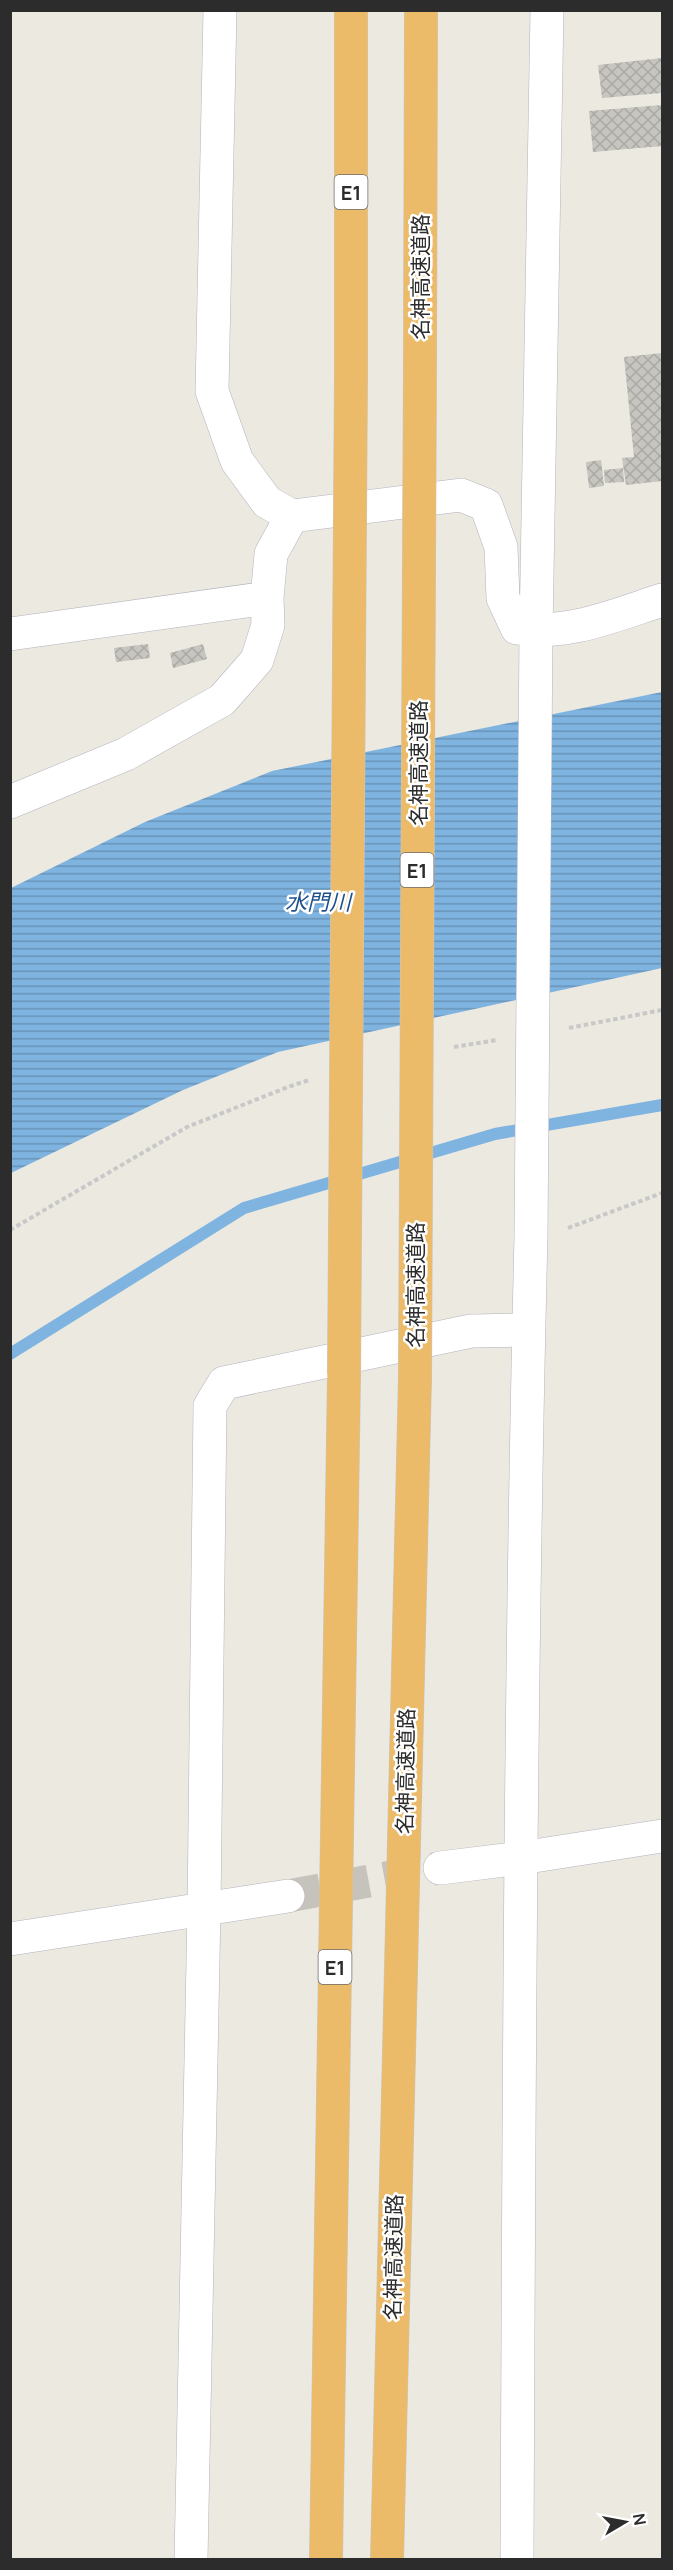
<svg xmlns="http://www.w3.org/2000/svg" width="673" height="2570" viewBox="0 0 673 2570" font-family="Manrope,'Noto Sans JP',sans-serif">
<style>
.water{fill:url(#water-rules)}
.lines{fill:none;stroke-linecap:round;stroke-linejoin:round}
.stream{stroke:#7fb4e1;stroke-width:12}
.building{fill:url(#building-cross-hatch)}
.minor-tunnel{stroke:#c6c3bc;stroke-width:33;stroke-dasharray:33 16;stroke-linecap:butt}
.minor-casing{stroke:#b3b3be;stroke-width:34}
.tertiary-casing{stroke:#b3b3be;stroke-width:34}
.motorway-casing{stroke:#c8c8c8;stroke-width:34}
.path{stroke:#c8c8c8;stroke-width:4;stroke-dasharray:4.5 3;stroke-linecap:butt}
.minor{stroke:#fff;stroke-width:33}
.tertiary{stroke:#fff;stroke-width:33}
.motorway{stroke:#ecbb6a;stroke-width:33}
.motorway-bridge-casing{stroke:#c8c8c8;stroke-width:34;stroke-linecap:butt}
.motorway-bridge{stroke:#ecbb6a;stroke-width:33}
.labels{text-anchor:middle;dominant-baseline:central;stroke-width:5;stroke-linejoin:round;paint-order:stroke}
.shield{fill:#fff;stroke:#6b6b6b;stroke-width:1.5}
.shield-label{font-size:20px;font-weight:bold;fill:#2c2c2c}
.street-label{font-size:21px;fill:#2c2c2c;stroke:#fff}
.water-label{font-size:22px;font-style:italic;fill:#1d518e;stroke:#fff}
</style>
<defs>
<pattern id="water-rules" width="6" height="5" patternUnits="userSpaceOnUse" patternTransform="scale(1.5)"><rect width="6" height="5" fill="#7fb4e1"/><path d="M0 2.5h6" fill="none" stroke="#6893b7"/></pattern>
<pattern id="building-cross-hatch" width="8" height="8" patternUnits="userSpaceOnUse" patternTransform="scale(1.5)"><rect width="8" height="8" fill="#c7c5bf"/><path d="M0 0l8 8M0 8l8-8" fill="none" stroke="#aba9a4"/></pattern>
</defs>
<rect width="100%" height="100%" fill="#ece9e0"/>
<path class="water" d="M662,692V968L278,1052L183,1090L11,1173V888L145,822L272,771Z"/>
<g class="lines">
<path class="stream" d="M10,1354L244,1208L495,1134L662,1105"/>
</g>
<path class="building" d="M662,58V93L602,98L598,65Z
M662,105V146L593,152L589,111Z
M662,353V481L626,485L622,458L634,457L624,357Z
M601,460L604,486L589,488L586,462Z
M623,468L624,482L605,483L604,470Z
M148,644L150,658L116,662L114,648Z
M203,644L207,659L173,668L170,653Z"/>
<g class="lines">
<path class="minor-tunnel" d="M288,1896L440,1868"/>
<g class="minor-casing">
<path id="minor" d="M220,10L212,391L237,461L267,502L292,516L461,495L486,505L501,547L503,598L517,628C568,636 615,615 662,600
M10,634L267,598L271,554L292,516
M10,802L126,754L222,700L257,660L268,625L267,598
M440,1868L521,1858
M10,1939L288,1896
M191,2560L204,1910L210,1406L224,1383L471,1331L528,1330
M517,2560C519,2118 520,1677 531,1236L536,631L547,10"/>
</g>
<g class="tertiary-casing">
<path id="tertiary" d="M521,1858L662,1836"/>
</g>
<g class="motorway-casing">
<path id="motorway" d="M420,362L421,10
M351,373V10
M326,2560L344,1374
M387,2560L415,1377"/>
</g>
<path class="path" d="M569,1028L662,1010
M454,1047L497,1040
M568,1228L662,1193
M10,1230L187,1127L288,1087L309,1080"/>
<use href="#minor" class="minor"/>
<use href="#tertiary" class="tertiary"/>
<use href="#motorway" class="motorway"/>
<g class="motorway-bridge-casing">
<path id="motorway-bridge" d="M344,1374L351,373
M415,1377L420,362"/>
</g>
<use href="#motorway-bridge" class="motorway-bridge"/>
</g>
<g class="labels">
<g class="shield">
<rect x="334.5" y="175" width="33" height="34" rx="4.5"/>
<rect x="400.5" y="853" width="33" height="34" rx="4.5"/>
<rect x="318.5" y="1950" width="33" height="34" rx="4.5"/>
</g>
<g class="shield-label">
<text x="351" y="192">E1</text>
<text x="417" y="870">E1</text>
<text x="335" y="1967">E1</text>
</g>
<g class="street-label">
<text transform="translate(420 277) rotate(-90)">名神高速道路</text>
<text transform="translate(418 763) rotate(-90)">名神高速道路</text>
<text transform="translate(415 1285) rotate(-90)">名神高速道路</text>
<text transform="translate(405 1771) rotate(-89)">名神高速道路</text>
<text transform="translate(393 2257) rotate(-89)">名神高速道路</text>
</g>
<g class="water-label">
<text x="318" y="902">水門川</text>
</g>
</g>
<rect width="673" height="2570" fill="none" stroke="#2c2c2c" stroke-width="24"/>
<g transform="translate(625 2522) rotate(80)" stroke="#ffffff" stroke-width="4.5" paint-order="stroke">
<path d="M0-4.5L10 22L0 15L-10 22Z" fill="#2c2c2c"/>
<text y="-9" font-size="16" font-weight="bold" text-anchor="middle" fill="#2c2c2c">N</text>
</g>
</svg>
